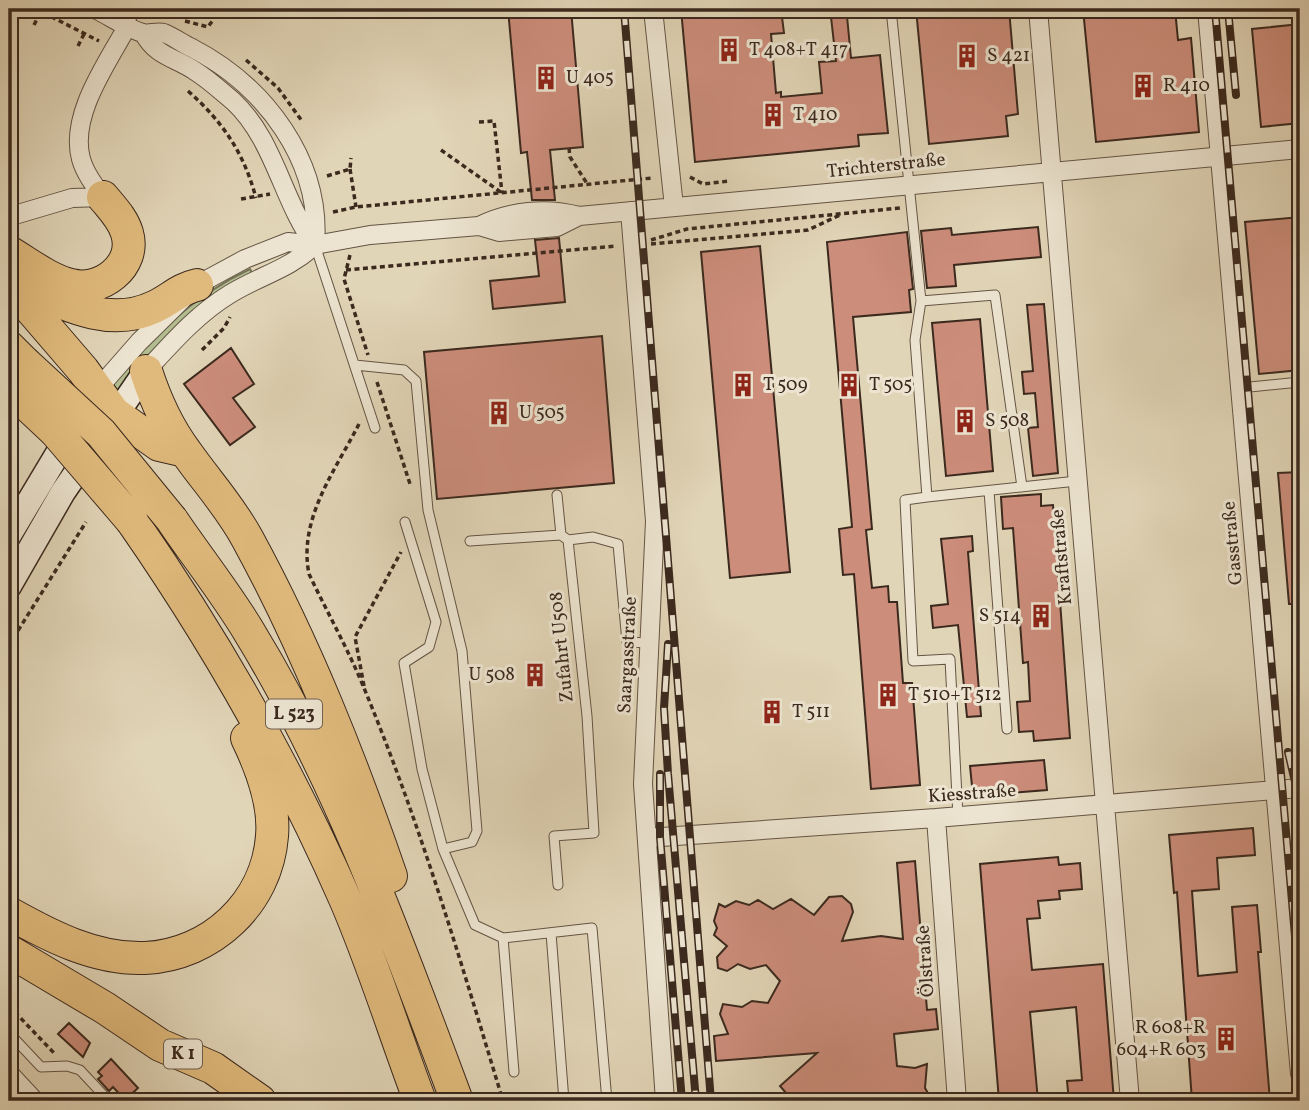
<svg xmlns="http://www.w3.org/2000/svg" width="1309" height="1110" viewBox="0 0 1309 1110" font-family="Vollkorn,serif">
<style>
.green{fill:#b2bd8f;stroke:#767356;stroke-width:2}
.building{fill:#cc8d7b;stroke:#3b291e;stroke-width:2}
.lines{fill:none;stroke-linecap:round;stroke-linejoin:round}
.lane-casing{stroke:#645444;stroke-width:11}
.street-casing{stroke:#645444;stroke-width:20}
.secondary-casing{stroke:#3b291e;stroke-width:27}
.highway-casing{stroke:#3b291e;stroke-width:34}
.path{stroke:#3b291e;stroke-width:3.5;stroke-dasharray:5 3.5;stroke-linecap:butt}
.lane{stroke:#ece4d0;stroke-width:9}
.street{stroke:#ece4d0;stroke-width:18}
.secondary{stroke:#ece4d0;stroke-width:24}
.highway{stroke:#e0ba7c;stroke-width:32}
.rail-casing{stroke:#3b291e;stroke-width:8}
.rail{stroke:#ece4d0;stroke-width:5;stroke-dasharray:16;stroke-linecap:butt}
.highway-bridge-casing{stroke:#3b291e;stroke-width:34;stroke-linecap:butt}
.highway-bridge{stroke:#e0ba7c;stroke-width:32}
.labels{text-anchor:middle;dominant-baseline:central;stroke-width:6;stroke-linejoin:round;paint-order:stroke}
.shield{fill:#ece4d0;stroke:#706153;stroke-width:2}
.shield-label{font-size:18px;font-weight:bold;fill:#3b291e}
.poi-label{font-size:19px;fill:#3b291e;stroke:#ece4d0;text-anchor:start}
.street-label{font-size:19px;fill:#3b291e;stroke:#ece4d0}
</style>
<rect width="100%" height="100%" fill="#e1d5b7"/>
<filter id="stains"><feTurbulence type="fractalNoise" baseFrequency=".00286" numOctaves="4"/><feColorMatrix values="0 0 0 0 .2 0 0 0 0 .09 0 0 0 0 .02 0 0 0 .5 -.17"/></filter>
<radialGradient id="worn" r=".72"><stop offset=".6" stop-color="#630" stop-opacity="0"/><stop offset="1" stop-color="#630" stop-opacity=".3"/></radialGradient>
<path class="green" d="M250,269L253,275L118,397L109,388C149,339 192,296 250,269Z"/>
<path class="building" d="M508,9H571L583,147L550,150L555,200H532L527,152L521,153Z
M681,9H781L784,33L771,34L776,93L781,92V97L822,93L819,62L836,61L831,17L847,16L851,58L880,55L888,133L858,135L859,146L695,162Z
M916,9H1009L1018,114L1006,116L1008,136L929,144Z
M1083,9H1175L1178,40L1191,38L1199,132L1096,142Z
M1300,24V123L1261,127L1252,29Z
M1300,217V370L1259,374L1245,222Z
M1038,227L1041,257L954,265L956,286L927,288L921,231L951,228L952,235Z
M907,232L913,289L909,290L911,312L853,317L872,529L866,530L872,588L888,586L889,602H897L903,683H912L920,785L871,789L854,574L843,575L839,529L852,527L827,242Z
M559,238L565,302L493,309L490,281L539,276L535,240Z
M760,246L790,572L730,578L701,252Z
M1044,304L1058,473L1033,476L1028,428L1038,427L1035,393L1024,394L1022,372L1033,371L1027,305Z
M980,319L993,471L946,476L932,323Z
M602,336L614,483L437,499L424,352Z
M231,348L254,384L233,398L255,427L230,445L184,384Z
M1300,472V604H1289L1278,473Z
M1041,494V506L1053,505L1070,738L1034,741L1033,731L1019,732L1017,702L1030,701L1028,662L1023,663L1013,528L1003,529L1001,497Z
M972,536L973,551L968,552L981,716L967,717L958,625L933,628L931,606L948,604L941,539Z
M1044,760L1047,790L973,796L970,766Z
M1253,828L1255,855L1217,858L1219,889L1192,891L1198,976L1237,972L1232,907L1257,905L1261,952H1258L1270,1101H1192L1177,892L1174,893L1169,835Z
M1058,857L1059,865L1080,863L1082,889L1059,891L1060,899L1038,901L1040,918L1027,919L1032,970L1103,964L1114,1101H1069L1067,1081L1082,1080L1076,1007L1030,1012L1038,1101H999L980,864Z
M915,861L927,1010L936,1009L938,1029L894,1034L897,1066L915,1068L927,1064L925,1088L929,1095L912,1101H793L780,1086L817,1053L716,1061L714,1036L728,1034L720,1014L723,1004L742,1007L752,1001L768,1003L780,981L766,965L750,969L738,964L727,971L718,968L717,957L727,946L714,935L717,928L714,921L719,904L725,907L736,901L749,905L758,900L773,909L791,899L814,915L829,897L842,896L851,904L853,912L842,941L881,936L903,939L897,863Z
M69,1023L90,1043L83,1057L58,1034Z
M111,1059L138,1088L125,1100L113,1087L109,1091L98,1079L102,1076L98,1072Z"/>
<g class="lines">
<g class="lane-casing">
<path id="lane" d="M891,9L921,301L915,340L927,497L1077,481
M788,10L800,9
M128,25L136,9
M315,245L375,428
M921,301L995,295L1022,487
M355,365L404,370L416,381L428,510L462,651L477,831L472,842L443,849
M1240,388L1300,382
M989,491L1007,729
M557,495L561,535
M927,497L905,500L913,661L950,659L958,817
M405,522L436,622L429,647L404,663L422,769L443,849L475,925L503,938L592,928L607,1101
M470,541L561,535L568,540
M558,885L554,836L594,833L587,716L568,540L593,537L618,544L627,642L649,643
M551,933L564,1101
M503,938L514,1072
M9,1033L41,1067L67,1066L80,1070L109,1101"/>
</g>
<g class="street-casing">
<path id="street" d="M95,9C110,16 127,29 143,33C149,35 157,31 164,33C174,37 183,44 192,48C265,86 322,161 315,245
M653,9L674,207
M1038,9L1130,1101
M1207,9L1300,1074
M144,34C157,57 174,57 195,71C208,79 221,91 233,101C275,140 282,201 315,245
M103,197C94,185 85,173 81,159C69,115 108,62 128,25
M630,211L655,521L643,784L665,1101
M9,214H18L72,198L103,197
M479,226C510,211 546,207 579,216L1300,149
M146,371C172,343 197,314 230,294C261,275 288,270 315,245
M96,391L139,342L197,285L245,259L288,242L315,245L370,235L479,226L499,232L557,227L579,216
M936,818L957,1101
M647,838L936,818L1300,788
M9,1073L35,1101"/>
</g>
<g class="secondary-casing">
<path id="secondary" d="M9,535L72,430
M9,586L63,492L146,371"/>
</g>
<g class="highway-casing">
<path id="highway" d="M9,252C28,263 49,280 71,285C100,293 137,266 127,233C123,219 112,208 103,197
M9,284L83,370L114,413L159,445L185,451
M33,290C70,307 112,327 154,307C170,300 179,289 197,285
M9,347L24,362
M146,371C155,399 168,428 186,452C207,482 229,505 247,538C306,646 351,760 391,876
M172,520C197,557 225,592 248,630C338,777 397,940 457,1101
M132,521C216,642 287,766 346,901C374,966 395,1035 420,1101
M9,913C50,936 96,960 145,958C211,955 267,903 272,836C275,803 261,767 247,738
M9,951L105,1008L160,1045L213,1068L260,1101"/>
</g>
<path class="path" d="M36,9L99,41
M185,21L208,27L213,20
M34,25L41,11
M78,46L84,34
M246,60L278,88L302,121
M188,91C223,122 244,153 256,198
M479,122L494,121L502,193
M569,148L570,157L588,185
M441,150L502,193
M350,169L356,207
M327,176L350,169L351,158
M690,177L703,184L730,181
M241,199L270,194
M333,212L356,207L652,178
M651,240L687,229L900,208
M651,244L808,230L842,214
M350,255L344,279L368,355
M346,270L616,246
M202,350L224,328L230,317
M377,382L410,484
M359,424C335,471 298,519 309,574C327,612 348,649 364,688C420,823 461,962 503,1101
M9,436L18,428
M9,645L86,522
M364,686L355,637L401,552
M9,1006L54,1053"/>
<use href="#lane" class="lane"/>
<use href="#street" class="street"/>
<use href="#secondary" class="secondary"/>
<use href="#highway" class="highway"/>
<g class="rail-casing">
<path id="rail" d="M624,9L711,1101
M1215,9L1300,994
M1228,9L1236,95
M668,644L664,708L668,774L696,1101
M1288,752L1300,803
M660,774V837L682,1101"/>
</g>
<use href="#rail" class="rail"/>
<g class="highway-bridge-casing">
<path id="highway-bridge" d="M24,362L101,433L172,520
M9,388L55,431L132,521"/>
</g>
<use href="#highway-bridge" class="highway-bridge"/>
</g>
<defs>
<g id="building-bare" transform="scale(1.89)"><path d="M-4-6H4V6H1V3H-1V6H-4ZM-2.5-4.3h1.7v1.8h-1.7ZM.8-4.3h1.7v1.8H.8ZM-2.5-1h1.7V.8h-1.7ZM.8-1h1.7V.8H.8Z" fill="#8f2418" stroke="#ece4d0" stroke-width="2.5" paint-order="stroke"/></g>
</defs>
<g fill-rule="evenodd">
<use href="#building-bare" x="729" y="50"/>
<use href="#building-bare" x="967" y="56"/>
<use href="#building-bare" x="546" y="78"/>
<use href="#building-bare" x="1143" y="86"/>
<use href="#building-bare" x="773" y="115"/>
<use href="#building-bare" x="743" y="385"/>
<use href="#building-bare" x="849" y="385"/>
<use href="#building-bare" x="499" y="413"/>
<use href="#building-bare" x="965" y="421"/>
<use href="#building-bare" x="1041" y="616"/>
<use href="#building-bare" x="535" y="675"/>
<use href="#building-bare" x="888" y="695"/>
<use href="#building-bare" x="772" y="712"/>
<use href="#building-bare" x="1226" y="1039"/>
</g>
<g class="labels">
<g class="shield">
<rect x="266" y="699.5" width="56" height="29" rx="5"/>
<rect x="164" y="1039.5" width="38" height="29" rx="5"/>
</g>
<g class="shield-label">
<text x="294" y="714">L 523</text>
<text x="183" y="1054">K 1</text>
</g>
<g class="poi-label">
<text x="749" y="50">T 408+T 417</text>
<text x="987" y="56">S 421</text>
<text x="566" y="78">U 405</text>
<text x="1163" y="86">R 410</text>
<text x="793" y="115">T 410</text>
<text x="763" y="385">T 509</text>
<text x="869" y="385">T 505</text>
<text x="519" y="413">U 505</text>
<text x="985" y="421">S 508</text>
<text x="1021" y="616" text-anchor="end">S 514</text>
<text x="515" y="675" text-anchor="end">U 508</text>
<text x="908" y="695">T 510+T 512</text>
<text x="792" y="712">T 511</text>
<text x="1206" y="1028" text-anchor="end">R 608+R<tspan x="1206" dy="22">604+R 603</tspan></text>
</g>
<g class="street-label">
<text transform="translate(886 166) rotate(-6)">Trichterstraße</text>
<text transform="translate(1233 543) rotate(-95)">Gasstraße</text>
<text transform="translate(1062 557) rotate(-95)">Kraftstraße</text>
<text transform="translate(562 647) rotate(-96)">Zufahrt U508</text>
<text transform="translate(628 655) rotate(-87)">Saargasstraße</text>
<text transform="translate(972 794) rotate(-4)">Kiesstraße</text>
<text transform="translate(926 961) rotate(-94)">Ölstraße</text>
</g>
</g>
<rect width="1309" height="1110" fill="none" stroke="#e1d5b7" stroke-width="35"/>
<rect x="10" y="10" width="1288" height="1089" fill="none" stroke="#3b291e" stroke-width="3.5"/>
<rect x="18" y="18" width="1274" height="1075" fill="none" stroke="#3b291e" stroke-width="2"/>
<rect width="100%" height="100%" filter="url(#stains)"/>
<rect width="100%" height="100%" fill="url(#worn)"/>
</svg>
